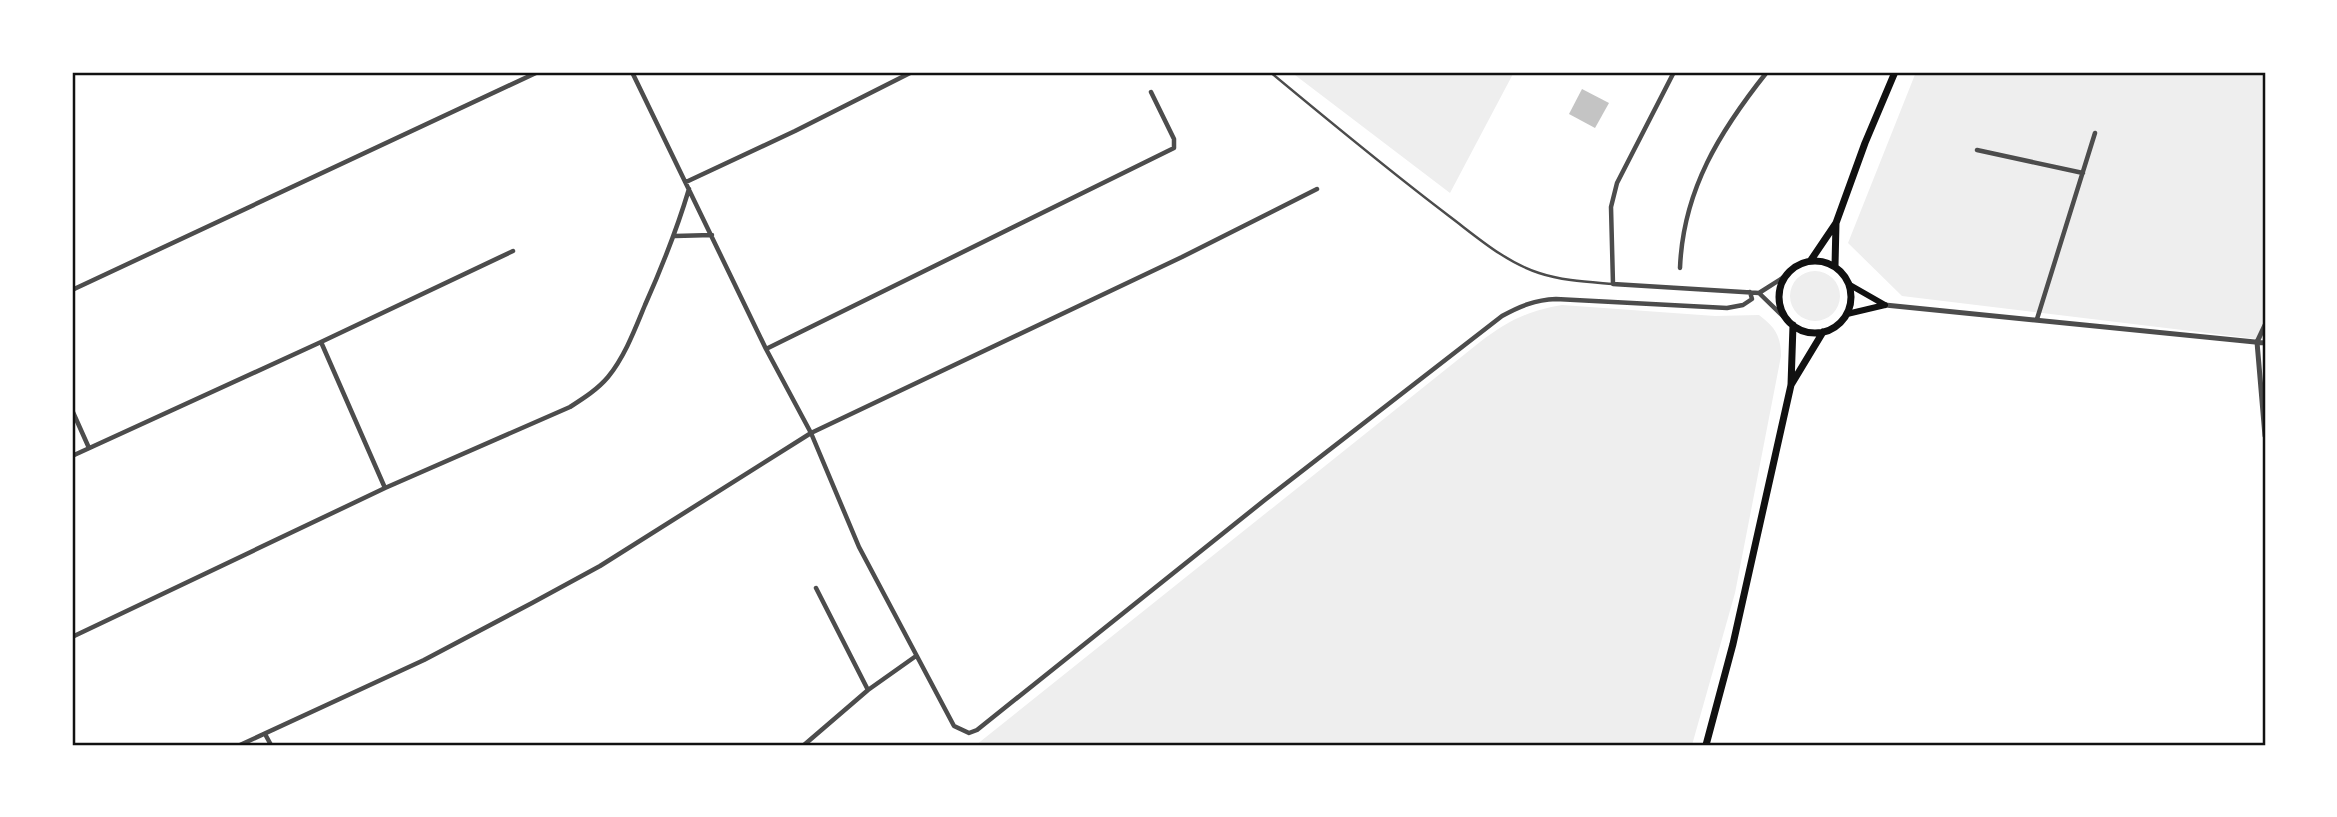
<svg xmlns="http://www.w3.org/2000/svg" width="2337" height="817" viewBox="0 0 2337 817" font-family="Signika,sans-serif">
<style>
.green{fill:#eee}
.building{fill:#c4c4c4}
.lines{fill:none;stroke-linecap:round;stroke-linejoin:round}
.service{stroke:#4c4c4c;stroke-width:2.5}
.minor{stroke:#4c4c4c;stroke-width:4.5}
.tertiary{stroke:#4c4c4c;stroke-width:5}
.secondary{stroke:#111;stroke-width:6}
.primary{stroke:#111;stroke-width:7}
.neatline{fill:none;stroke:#111;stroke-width:2.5}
</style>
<rect width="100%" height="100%" fill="#fff"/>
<path class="green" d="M1291,72H1514L1450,193Z
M1916,72H2265V340L1902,296L1848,243Z
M1790 296a25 25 0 1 1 50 0a25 25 0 1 1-50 0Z
M1562,305L1715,316L1759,315C1775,327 1781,336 1781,356L1735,593L1692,745H976L1480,342C1508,321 1527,311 1562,305Z"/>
<path class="building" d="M1582,89L1609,103L1595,128L1569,114Z"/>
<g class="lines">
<path class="service" d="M1270,72C1329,121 1388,170 1449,216C1477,237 1505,262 1539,273C1563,281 1589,282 1613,284"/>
<path class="minor" d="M632,72L766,349L811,433L859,547L954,726L969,733L977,730L1266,499L1502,316C1520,306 1535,300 1556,299L1727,308L1743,305L1752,299L1750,292
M1674,72L1617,183L1611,207L1613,284L1759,293
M1977,150L2083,173
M686,182L795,131L912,72
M675,236L712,235
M1680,268C1683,190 1720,131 1767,72
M72,290L538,72
M1759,293L1789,322
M1759,293L1784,277
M2037,319L2095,133
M321,342L513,251
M766,349L1174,148V139L1151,92
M72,410L89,448
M72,456L321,342L385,488
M816,588L868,690
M72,637L385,488L570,407C584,398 598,389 608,377C625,356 635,329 645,305C662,267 677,229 689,189
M265,734L271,745
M240,745L424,660L532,603L600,566L811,433L1182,257L1317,189
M804,745L868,690L916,656"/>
<path class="tertiary" d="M1885,305L2265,343
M2265,325L2257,342L2265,436"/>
<path class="secondary" d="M1850,285L1885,305
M1847,314L1885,305"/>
<path class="primary" d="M1811,260L1836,223L1865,143L1895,72
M1779 297a36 36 0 1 1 72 0a36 36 0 1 1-72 0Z
M1835,266L1836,223
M1791,385L1823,332
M1706,745L1733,644L1791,385L1793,325"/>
</g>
<rect width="2337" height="817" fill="none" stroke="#ffffff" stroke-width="147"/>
<rect x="74" y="74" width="2190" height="670" class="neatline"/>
</svg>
